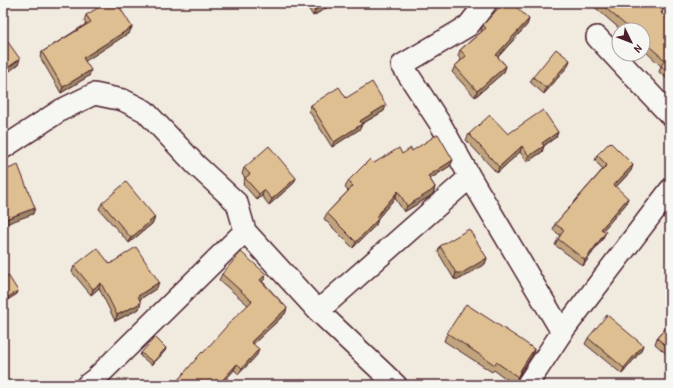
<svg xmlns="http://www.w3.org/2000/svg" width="673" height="388" viewBox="0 0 673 388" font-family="'Patrick Hand',sans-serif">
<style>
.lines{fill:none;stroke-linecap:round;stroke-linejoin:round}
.minor-casing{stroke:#4a1f2b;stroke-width:24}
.minor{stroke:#f6f6f2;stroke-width:21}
.wall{fill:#bfa47d;stroke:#4a1f2b}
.shaded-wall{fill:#9b8666;stroke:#4a1f2b}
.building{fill:#debf91;stroke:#4a1f2b}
</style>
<rect width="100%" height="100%" fill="#f1ebdf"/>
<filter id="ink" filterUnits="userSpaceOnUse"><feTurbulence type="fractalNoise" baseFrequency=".025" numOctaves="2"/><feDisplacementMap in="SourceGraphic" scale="8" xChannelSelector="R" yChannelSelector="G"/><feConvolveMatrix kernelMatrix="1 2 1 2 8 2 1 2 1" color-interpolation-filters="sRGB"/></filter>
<g filter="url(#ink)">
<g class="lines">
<g class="minor-casing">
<path id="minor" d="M597,37L670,115
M3,148L61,110L94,94L123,100L145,111L196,165L237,203L245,231L318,311L396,385
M470,177L562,332
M318,311L470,177L441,125L402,65L468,26L486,3
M87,385L95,379L245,231
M527,385L562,332L670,190"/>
</g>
<use href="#minor" class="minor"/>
</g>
<path class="wall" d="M305,3H334L313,16Z
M590,3H669L663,10L662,14L670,21V74L666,78L659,72L661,66L643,49V30H621Z
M86,15L132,27L129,33L85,61L89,76L61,93L40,57L42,52L86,24L84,21Z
M529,19L527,25L498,57L506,66L504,72L475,97L452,72L455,66L461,60L458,56L460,50L481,32V31L483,25Z
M568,66L544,94L530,82L533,77Z
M346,98L386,105L384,111L362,124L360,129L332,147L309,111L311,105Z
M558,132L556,137L544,146L542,152L527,162L520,152L497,173L466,140L469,134H508Z
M412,151L453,160L450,166L430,179L435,187L433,194L429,197L404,212L395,198L378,218L376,225L353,248L324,219L327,213L348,191L345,188L348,181L374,163Z
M597,155L631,171L616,187L626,204L603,230V238L583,266L555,245L560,235L553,230L555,224L603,169L595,161Z
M244,168L296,178L293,184L269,205L262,196L257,200L243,184L245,178L242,174Z
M102,203L155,217L153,223L129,243L99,209Z
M440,246L487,258L485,264L460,279H454L438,252Z
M110,264L157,288L140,299L139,309L115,321L99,288L91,295L72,272L74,266Z
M222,274L264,280L262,281L287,308L285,314L253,344L257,355L239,374L234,370L221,385H176L178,380L248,305L219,280Z
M3,278L18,291L17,294L4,302L3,301Z
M670,323V357L655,344L657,338Z
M447,333L534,349L532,356L518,377L515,385L494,370L492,372L444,341Z
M588,338L641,351L622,374L585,344Z
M166,348L165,351L152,365L140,356L141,353Z"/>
<path class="shaded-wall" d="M327,3H334L313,16L315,10Z
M666,3H669L659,15L661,8Z
M529,19L527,25L494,61L496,55Z
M132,27L129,33L81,64L83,58Z
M20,59L18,65L3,76V71Z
M570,60L568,66L544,94L546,88Z
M506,66L504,72L475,97L477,91Z
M91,70L89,76L61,93L63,87Z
M670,70V74L666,78Z
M386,105L384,111L358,126L360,121Z
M362,124L360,129L332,147L334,142Z
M558,132L556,137L539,149L542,143Z
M522,146L520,152L497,173L499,167Z
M544,146L542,152L527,162L529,156Z
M453,160L450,166L425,182L428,176Z
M633,165L631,171L612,191L614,185Z
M296,178L293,184L269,205L272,199Z
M435,187L433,194L429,197L404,212L407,206Z
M264,190L262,196L257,200L259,194Z
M398,191L395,198L374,223L376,217Z
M628,198L626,204L599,235L601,229Z
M35,208L33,214L3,225V220Z
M155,217L153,223L129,243L131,238Z
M378,219L376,225L353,248L356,242Z
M606,232L603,238L583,266L585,260Z
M487,258L485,264L460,279H454L456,273Z
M266,274L264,280L258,286L260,280Z
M159,282L157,288L136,302L138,296Z
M101,283L99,288L91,295L93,289Z
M18,291L17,294L4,302L5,299Z
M141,303L139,309L115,321L117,315Z
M287,308L285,314L249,348L251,342Z
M643,345L641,351L622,374L624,368Z
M166,348L165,351L152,365L153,362Z
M259,349L257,355L239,374L242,368Z
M534,349L532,356L517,378L520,371Z
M237,364L234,370L221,385H218Z"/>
<path class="building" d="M106,3H117L132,27L83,58L91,70L63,87L42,52L91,22L86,15Z
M310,3H327L315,10Z
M503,3H512L529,19L496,55L506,66L477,91L455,66L466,56L460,50L486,28L483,25Z
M600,3H666L661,8L663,10L661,13L670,21V70L669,72L661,66L665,60L643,41V30H631Z
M3,35L20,59L3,71Z
M556,49L570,60L546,88L533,77Z
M372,82L386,105L360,121L362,124L334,142L311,105L339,87L346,98Z
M543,110L558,132L542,143L544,146L529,156L522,146L499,167L469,134L490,115L508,134Z
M438,134L453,160L428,176L435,187L431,191L407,206L398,191L376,217L378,219L356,242L327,213L353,186L348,181L370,159L374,163L399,148L402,154L411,148L412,151Z
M610,142L633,165L614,185L628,198L601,229L606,232L585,260L558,239L564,230L555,224L607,165L597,155Z
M269,146L296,178L272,199L264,190L259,194L245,178L250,174L244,168Z
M18,165L35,208L3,220V171Z
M126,182L155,217L131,238L102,203Z
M469,229L487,258L462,273H456L440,246Z
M136,247L159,282L138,296L141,303L117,315L101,283L93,289L74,266L97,248L110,264Z
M241,252L266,274L260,280L287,308L251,342L259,349L242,368L237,364L218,385H184L178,380L202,352L203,353L232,320L252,301L222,274Z
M8,275L18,291L5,299L3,296V278Z
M466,304L520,339L534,349L520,371L518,377L496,362L495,365L447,333Z
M607,315L643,345L624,368L588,338Z
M670,323V349L657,338Z
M155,337L166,348L153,362L141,353Z"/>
</g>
<rect width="673" height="388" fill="none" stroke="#f6f6f2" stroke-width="16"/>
<rect x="8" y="8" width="657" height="372" fill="none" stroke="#4a1f2b" stroke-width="1.5" filter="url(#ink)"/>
<g transform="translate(631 42) rotate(133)"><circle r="19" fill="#f6f6f2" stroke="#b1a0a2"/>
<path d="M0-3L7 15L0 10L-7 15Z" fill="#4a1f2b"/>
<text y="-6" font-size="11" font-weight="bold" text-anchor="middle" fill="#4a1f2b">N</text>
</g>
</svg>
